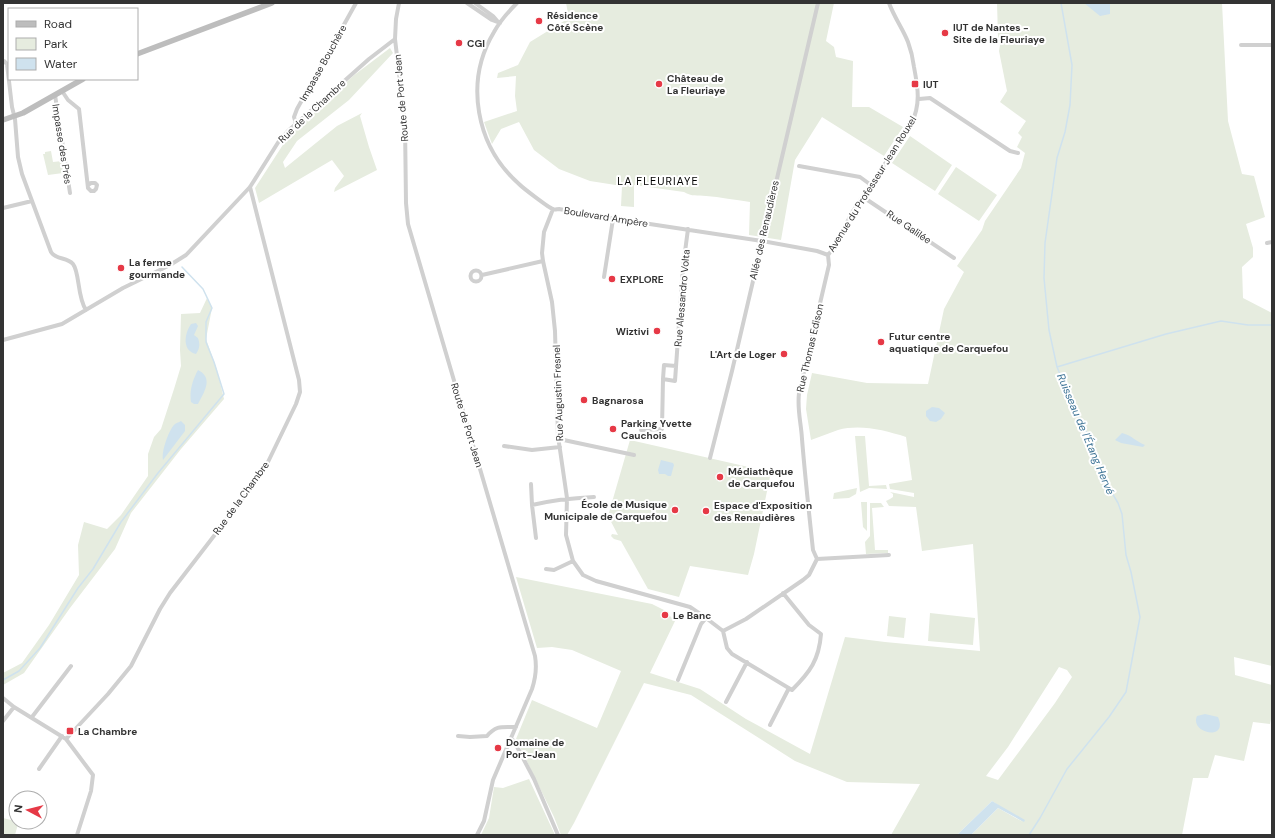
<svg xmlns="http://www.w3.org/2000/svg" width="1275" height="838" viewBox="0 0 1275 838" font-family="'DM Sans',sans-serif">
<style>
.green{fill:#e6ecdf;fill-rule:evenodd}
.water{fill:#cfe2ee}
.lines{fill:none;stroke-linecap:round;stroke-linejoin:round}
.stream{stroke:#cfe2ee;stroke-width:1.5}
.street{stroke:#d0d0d0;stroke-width:4}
.secondary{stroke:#bdbdbd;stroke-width:5.5}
.poi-dot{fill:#e63946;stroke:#fff;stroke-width:1.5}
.labels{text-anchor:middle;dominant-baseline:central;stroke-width:4;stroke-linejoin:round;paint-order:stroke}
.poi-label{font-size:10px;font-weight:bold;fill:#333;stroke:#fff;text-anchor:start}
.street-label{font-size:10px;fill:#333;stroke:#fff}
.neighbourhood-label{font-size:11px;letter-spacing:1px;fill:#000;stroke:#fff}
.water-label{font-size:11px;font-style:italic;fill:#3f7597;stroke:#fff}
</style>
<rect width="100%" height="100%" fill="#fff"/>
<path class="green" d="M566,3H834L826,41L834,47L836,57L853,61L852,107H869L903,127L884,156L822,117L795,160L781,240L749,235L750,202C735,200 720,197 706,196C697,195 692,197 684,192L634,185V207L621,206L622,186L590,181L559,169L534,150L519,122L501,129L492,144L484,122L517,111L515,96L516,76L497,78L498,73L518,65L530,42L569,18Z
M997,3H1222L1228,121L1242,174L1254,176L1265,217L1246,224L1253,248V257L1242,267L1243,298L1272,313V666L1234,657L1235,675L1272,685V714L1270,724L1253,722L1244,761L1215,755L1208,778H1193L1182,835H971L998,808L1023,822L992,801L957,835H891L920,784L847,782L795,761L691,695L644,683L574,823L567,835H561L554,817L516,739L532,700L597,728L621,671L572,650L552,647L537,648L516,577L652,604L664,610L675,621L650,673L700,689L746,719L810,754L845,637L885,642L980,651L973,544L922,551L916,507L889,506L886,501L890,499L893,497V494L890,492L914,497V493L890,489L889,484L912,480L906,437C884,430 860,424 838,430C829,433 820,437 811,440L806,409L807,395L812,373L867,383L928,384L944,309L964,272L957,266L982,230L985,221L1021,168L1025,153L1017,147L1022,137L1018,133L1026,121L1000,102L1007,91L999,51L1000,45L998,36ZM1059,667L1067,670L1072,677L1055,703L998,780L986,776L1008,747Z
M390,48L393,53L349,100L297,141L283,162L285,168L337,126L362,113L360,116L369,147L377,170L334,192L335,188L344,176L332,160L259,203L255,188L288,137L353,76Z
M910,136L952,165L935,191L892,163Z
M51,151L53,162L62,161L63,173L48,175L43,154H45V152Z
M956,167L997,195L979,221L938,194Z
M207,298L212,308L206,339L217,370L224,399L181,449L131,513L115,549L70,608L24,673L3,685V673L22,663L49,625L79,575L78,545L84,522L107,529L121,515L148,476V454L154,437L161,429L174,389L181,366L180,350L181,314L200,313Z
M855,436H865L869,486L886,485L887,489L869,488L860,492Z
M630,440L771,472L754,554L748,575L690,566L679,597L648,589L621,541L614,539L611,536L612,534L618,535L608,516Z
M857,488L856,494L849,498L833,499L834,493Z
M861,502H867V531L863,527Z
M870,503H881L884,507L872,508L875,550H888V553L866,554L865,542L870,536Z
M930,613L975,618L973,645L928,641Z
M889,616L906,618L904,638L887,636Z
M529,779L555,835H481L489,818L494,787L503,788Z
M3,818L15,821L18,824L15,835H3Z"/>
<path class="water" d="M1084,3H1110V14L1100,16Z
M196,323L198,326L194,335L198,338C200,344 200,348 196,354C182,351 184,334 191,324Z
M198,370C214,378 204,392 198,404H194L191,402C189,391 193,379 198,370Z
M932,407L939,408L945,413L941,419L936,422L930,421L926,416V411Z
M181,421L185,425V431L163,460C161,452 169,429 175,424C176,423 180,422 181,421Z
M1122,433C1133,436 1135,441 1145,445L1143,447L1121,443L1115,440Z
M661,460L673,463L674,465L671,476H668L665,474H659L658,470Z
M1205,714L1218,717C1229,742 1189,733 1197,716Z
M992,801L1025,820L1024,822L998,808L971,835H957Z"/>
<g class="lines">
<path class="stream" d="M1057,367L1166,334L1221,321L1248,325H1272
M3,680L19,671L40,648L78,588L93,569L121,522L158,473L224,394L214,362L206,342V322L212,308L203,289L182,267
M1029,835L1040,818L1067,769L1109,717L1126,692L1140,617L1131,572L1126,555L1122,514L1118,503L1102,476V468L1098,455L1074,407L1057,367L1049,330L1044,278L1045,243L1057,158L1065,132L1070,105L1072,65L1061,3"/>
<path class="street" d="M399,3L396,19L395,39L405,124L406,203L408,224L535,656C537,668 536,677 532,689L493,780L484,821L477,835
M467,3L492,20L500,23
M475,3L493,16L499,23
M517,3C508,12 500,21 494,32C464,82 476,146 519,184C523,188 549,208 553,209C555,210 557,209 559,209L597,216L762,241L817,251L828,255C838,244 845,225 853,211L911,125C921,104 918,88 914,67C913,59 911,50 908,42C903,29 894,17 889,3
M1241,45H1272
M4,61L7,64L12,107L15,119L18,157L22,174L51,252C56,260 67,257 73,264C80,273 77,297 86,310
M62,91L68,100L79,109L88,188L91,191H94L96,189L97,185L95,183H91L88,185
M55,95L70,193
M919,99L930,98L1010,151L1018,153
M296,124L294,117L297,109L356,3
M799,166L860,177L871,185
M863,197L954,258
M3,208L32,201
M553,209L544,232L542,253L543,261L552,302L555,331L558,436L567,498L566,535L573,561L583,575L596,581L690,607L706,618L723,631
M1267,243L1272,242
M470.5 276a5.5 5.5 0 1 1 11 0a5.5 5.5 0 1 1-11 0Z
M482,275L543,261
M604,277L613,219
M3,340L62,324L123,288L170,265L186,255L250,187L279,141L288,131L369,59L395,39
M663,379L664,365L676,366
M641,430L662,429L663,379L675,381L683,267L688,229
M559,439L634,455
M504,446L532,450L560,447
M710,458L732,371L818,3
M531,484L532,505
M536,538L532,505C553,500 573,498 594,497
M817,559L813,550C809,513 805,476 802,439C801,422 797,410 799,393L829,265L828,255
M817,559L889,555
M546,569L554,570L573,561
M723,631L727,648L732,654L792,690C810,672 819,660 821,634L809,625L783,593
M723,631L746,619L803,580L809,575L817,559
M678,680L701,624L706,618
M3,698L14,707L66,739L93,775L91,791L77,835
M726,702L747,662
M32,717L71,666
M3,721L14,707
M770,725L789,688
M458,736L470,737L487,736C496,725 502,727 516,727
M66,739L108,694L131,666L160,609L170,593L247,493L267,464L296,404L300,392L299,380L250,187
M511,739L514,741L534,779L558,835
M39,769L62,736"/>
<path class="secondary" d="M137,54L272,3
M3,120L23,113L83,79"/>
</g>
<g class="poi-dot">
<circle cx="539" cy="21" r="4"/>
<circle cx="945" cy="33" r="4"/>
<circle cx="459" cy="43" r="4"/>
<circle cx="659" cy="84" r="4"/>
<rect x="911" y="80" width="8" height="8" rx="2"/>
<circle cx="121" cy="268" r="4"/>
<circle cx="612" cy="279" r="4"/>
<circle cx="657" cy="331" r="4"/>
<circle cx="881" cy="342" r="4"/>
<circle cx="784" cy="354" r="4"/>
<circle cx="584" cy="400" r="4"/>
<circle cx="613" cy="429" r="4"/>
<circle cx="720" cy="477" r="4"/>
<circle cx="675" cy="510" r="4"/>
<circle cx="706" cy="511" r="4"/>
<circle cx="665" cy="615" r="4"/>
<rect x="66" y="727" width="8" height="8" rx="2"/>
<circle cx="498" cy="748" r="4"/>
</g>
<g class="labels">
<g class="poi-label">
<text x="547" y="15">Résidence<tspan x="547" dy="12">Côté Scène</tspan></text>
<text x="953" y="27">IUT de Nantes -<tspan x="953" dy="12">Site de la Fleuriaye</tspan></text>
<text x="467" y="43">CGI</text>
<text x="667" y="78">Château de<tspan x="667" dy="12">La Fleuriaye</tspan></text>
<text x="923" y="84">IUT</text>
<text x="129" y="262">La ferme<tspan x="129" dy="12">gourmande</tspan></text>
<text x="620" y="279">EXPLORE</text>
<text x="649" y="331" text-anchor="end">Wiztivi</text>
<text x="889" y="336">Futur centre<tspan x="889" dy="12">aquatique de Carquefou</tspan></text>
<text x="776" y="354" text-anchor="end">L'Art de Loger</text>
<text x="592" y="400">Bagnarosa</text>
<text x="621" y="423">Parking Yvette<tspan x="621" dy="12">Cauchois</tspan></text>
<text x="728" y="471">Médiathèque<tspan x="728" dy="12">de Carquefou</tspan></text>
<text x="667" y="504" text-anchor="end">École de Musique<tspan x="667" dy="12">Municipale de Carquefou</tspan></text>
<text x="714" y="505">Espace d'Exposition<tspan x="714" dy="12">des Renaudières</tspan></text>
<text x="673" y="615">Le Banc</text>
<text x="78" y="731">La Chambre</text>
<text x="506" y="742">Domaine de<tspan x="506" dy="12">Port-Jean</tspan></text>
</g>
<g class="street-label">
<text transform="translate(323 63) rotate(-61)">Impasse Bouchère</text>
<text transform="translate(401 98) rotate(-95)">Route de Port Jean</text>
<text transform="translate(312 111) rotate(-43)">Rue de la Chambre</text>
<text transform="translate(62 144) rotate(81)">Impasse des Prés</text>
<text transform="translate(872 184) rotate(-58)">Avenue du Professeur Jean Rouxel</text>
<text transform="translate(606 217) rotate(9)">Boulevard Ampère</text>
<text transform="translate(909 227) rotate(34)">Rue Galilée</text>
<text transform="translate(764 230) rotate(-77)">Allée des Renaudières</text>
<text transform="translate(682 298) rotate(-85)">Rue Alessandro Volta</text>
<text transform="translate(810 348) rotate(-77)">Rue Thomas Edison</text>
<text transform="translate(558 393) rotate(-92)">Rue Augustin Fresnel</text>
<text transform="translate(467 425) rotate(73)">Route de Port Jean</text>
<text transform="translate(241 498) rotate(-54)">Rue de la Chambre</text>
</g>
<g class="neighbourhood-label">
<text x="658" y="181">LA FLEURIAYE</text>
</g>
<g class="water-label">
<text transform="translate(1086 434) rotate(67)">Ruisseau de l'Étang Hervé</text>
</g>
</g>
<rect width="1275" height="838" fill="none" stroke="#333333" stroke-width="8"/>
<rect x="8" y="8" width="130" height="72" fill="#ffffff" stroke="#adadad"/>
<rect x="16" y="21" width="20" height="6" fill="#bdbdbd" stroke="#adadad"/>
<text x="44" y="28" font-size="12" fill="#333333">Road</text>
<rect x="16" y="38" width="20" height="12" fill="#e6ecdf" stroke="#adadad"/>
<text x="44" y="48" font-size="12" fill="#333333">Park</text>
<rect x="16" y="58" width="20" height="12" fill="#cfe2ee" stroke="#adadad"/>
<text x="44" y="68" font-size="12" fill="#333333">Water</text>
<g transform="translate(28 810) rotate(277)"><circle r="19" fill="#ffffff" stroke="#adadad"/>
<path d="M0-3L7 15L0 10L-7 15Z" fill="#e63946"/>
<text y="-6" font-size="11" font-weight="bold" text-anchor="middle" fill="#333333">N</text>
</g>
</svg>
